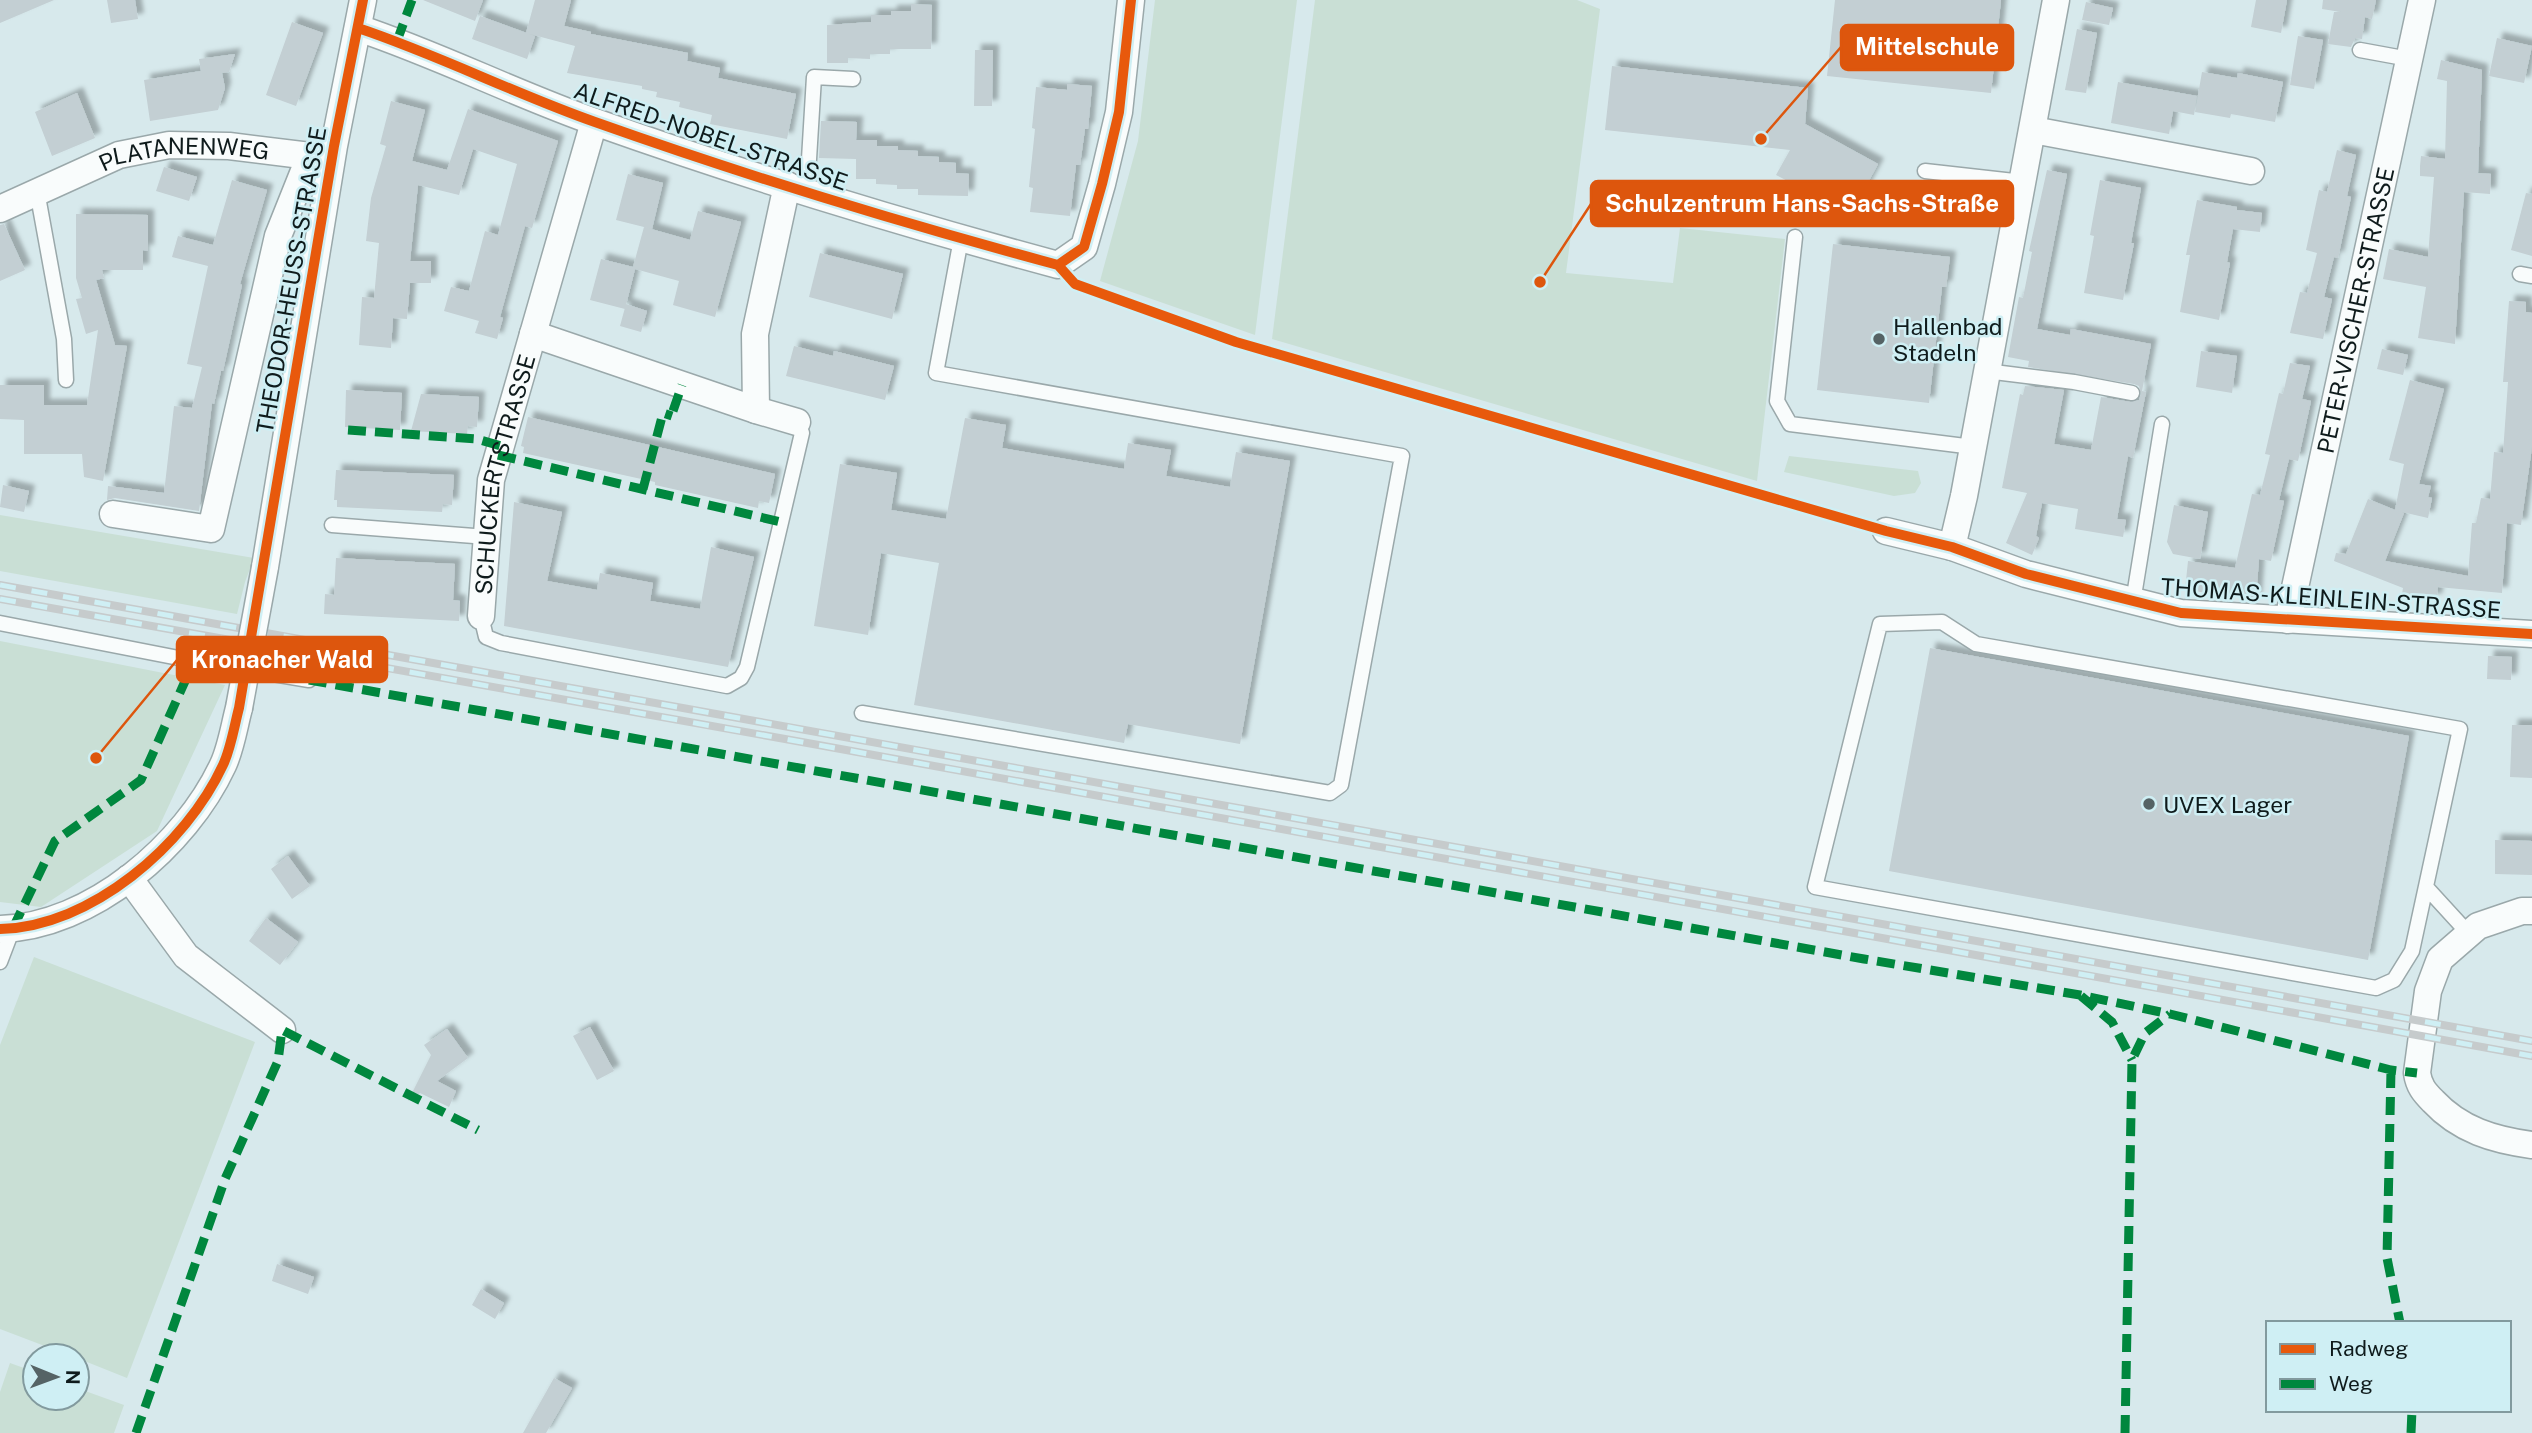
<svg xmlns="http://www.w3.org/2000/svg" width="2532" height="1433" viewBox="0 0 2532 1433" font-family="'Public Sans',sans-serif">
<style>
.green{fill:#c9dfd5}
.building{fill:#c3cfd3;filter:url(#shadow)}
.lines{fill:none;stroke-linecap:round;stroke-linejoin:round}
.lane-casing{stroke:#9aa8aa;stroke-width:17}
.street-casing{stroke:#9aa8aa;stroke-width:29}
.lane{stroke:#f9fcfc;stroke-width:14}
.street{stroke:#f9fcfc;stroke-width:26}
.rail-casing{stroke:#c6cbcc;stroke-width:8}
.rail{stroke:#cfeff4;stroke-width:5;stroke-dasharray:16;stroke-linecap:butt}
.street-bridge-casing{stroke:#9aa8aa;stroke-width:29;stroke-linecap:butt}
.street-bridge{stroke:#f9fcfc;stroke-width:26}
.quiet{stroke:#00873e;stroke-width:9;stroke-dasharray:18 9;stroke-linecap:butt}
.cycleway-casing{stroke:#cfeff4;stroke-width:15}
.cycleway{stroke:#e8590c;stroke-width:10}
.poi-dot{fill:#556365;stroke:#cfeff4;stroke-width:2.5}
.labels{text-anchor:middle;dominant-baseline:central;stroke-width:5;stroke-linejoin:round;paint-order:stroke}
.street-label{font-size:23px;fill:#0f1b1c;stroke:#cfeff4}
.poi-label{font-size:23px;fill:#0f1b1c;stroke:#cfeff4;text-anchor:start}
.leader{fill:none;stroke:#dd560d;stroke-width:2.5}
.callout-dot{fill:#dd560d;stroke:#cfeff4;stroke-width:2.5}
.callout{fill:#dd560d;stroke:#dd560d;stroke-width:2.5}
.callout-label{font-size:24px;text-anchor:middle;font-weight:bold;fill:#fff}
</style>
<defs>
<filter id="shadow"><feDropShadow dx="6" dy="-6" stdDeviation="2" flood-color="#0004"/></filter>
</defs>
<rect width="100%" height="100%" fill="#d7e9ec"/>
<path class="green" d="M1155,0H1297L1255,335L1100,281L1138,141Z
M1315,0H1577L1600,9L1566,273L1673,283L1680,228L1785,239L1757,481L1272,339Z
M1789,456L1918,471L1921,483L1915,493L1894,496L1784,472Z
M0,515L254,558L245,582L237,614L0,571Z
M0,641L225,685L157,831L41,907L0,902Z
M34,957L255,1042L127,1378L77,1358V1356H71L0,1329V1045Z
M10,1363L35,1372V1398H77V1388L124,1405L114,1433H0V1392Z"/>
<path class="building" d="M0,0H54L0,23Z
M107,0H135L138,19L111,23Z
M423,0H483L475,21Z
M535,0H571L564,26L591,32V34L688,53L687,61L720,68L718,78L796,94L787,139L710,124L712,115L679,107L680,102L656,97L657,92L642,89V86L567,73L575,46L526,33Z
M1835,0H2001L1991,93L1827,76Z
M2256,0H2287L2281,33L2251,27Z
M2323,0H2376L2372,19L2365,17L2362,39L2355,38L2351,47L2328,44L2334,12H2341L2322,9Z
M2086,2L2113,8L2109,25L2082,20Z
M911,4L932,5L931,49H890V54H870V59L848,58V63H827V25L871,22V15H891V11H911Z
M480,16L535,36L527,59L472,39Z
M292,22L323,33L296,106L266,95Z
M2077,29L2097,33L2086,93L2065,90Z
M2298,36L2323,40L2314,89L2290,85Z
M2497,38L2532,46L2524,83L2489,76Z
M975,50H993L992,106H974Z
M235,54L229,72L222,73L225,88L218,110L150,121L144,80L201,71L199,59Z
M2441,60L2482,70L2478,173L2491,174L2490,194L2464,192L2455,344L2418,338L2426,287L2383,279L2389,249L2428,257L2434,177L2420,176V166L2421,156L2445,159L2447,81L2437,79Z
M1612,66L1808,88L1805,124L1878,164L1851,214L1776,175L1790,150L1605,130Z
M2202,72L2237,78L2238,73L2283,82L2275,122L2231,114L2230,118L2195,112Z
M2118,82L2197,96L2194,115L2173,111L2169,134L2111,123Z
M1067,84L1092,86L1088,129H1085L1080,165H1076L1070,216L1030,212L1033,188L1029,187L1035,129L1032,128L1036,87L1067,90Z
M77,93L95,138L52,156L35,112Z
M391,101L425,110L412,161L447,170L468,109L558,141L532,228L525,226L500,317L503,318L497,339L475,333L479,321L444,311L451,287L469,291L485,231L498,235L517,164L473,149L459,195L418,185L410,261H431V283H410L407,319L393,318L391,348L359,345L362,297L374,298L379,243L366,241L371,198L386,146L380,144Z
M821,121L857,122L856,140H877V146H898V150L918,151V156L939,157V162L956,163V173L969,174L968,196L918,195V189H897V185L876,184V179H856V159L819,158Z
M2337,150L2356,155L2347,196L2351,197L2338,258L2334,257L2324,297L2332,299L2323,339L2290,333L2300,292L2307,293L2317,253L2306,250L2319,190L2327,192Z
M164,167L197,177L189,201L156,191Z
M2047,170L2067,174L2037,329L2070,335L2071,329L2151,344L2142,391L2146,392L2133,458L2128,456L2117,519L2126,520L2123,537L2075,529L2078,509L2042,503L2036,536L2039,538L2032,555L2006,543L2027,493L2002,488L2020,394L2023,395L2025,386L2064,390L2054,444L2091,450L2101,397L2131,402L2139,400L2141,394L2139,386L2134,384L2028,367L2029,361L2008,357L2019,297L2023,298L2032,252L2029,251Z
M628,174L663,183L652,229L616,220Z
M232,180L267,190L240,284L242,285L223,371H221L214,404L212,403L199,511L115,498L107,500L108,486L164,493L174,406L192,408L202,367L187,364L208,266L172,257L178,236L213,245Z
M2100,180L2141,188L2131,243H2134L2123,300L2084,293L2094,236L2090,235Z
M2526,193L2532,194V256L2511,250Z
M2197,200L2237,207V210L2262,213L2260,232L2233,229L2227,262L2230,263L2219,320L2180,312L2190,255H2186Z
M698,211L741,222L715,317L673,305L679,281L635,269L625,309L590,300L601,259L633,267L644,227L690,240Z
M76,214L148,215V251L143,250V270H102L104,278L96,280L115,345L127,346L103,481L84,477L82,454H24V420L0,419V385H44V405H87L98,330L86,334L76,299L82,298L76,278Z
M4,224L25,270L0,281V225Z
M1833,244L1950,257L1946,287H1942L1929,403L1817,390Z
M820,253L903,274L892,319L809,297Z
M2509,301L2526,302V312L2532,313V447L2521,525L2507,523L2502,593L2438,587L2436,600L2402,594L2403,588L2334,561L2336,553L2346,554L2368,499L2395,510L2404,464L2389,460L2410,380L2444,389L2419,484L2431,486L2428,497L2432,498L2428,518L2402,512L2404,513L2385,561L2468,576L2472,523H2476L2481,498L2490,499L2494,452L2503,453L2508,382H2503Z
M626,304L647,311L641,332L620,326Z
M794,346L833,356L834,351L894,366L885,400L786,376Z
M2382,349L2408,355L2403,375L2377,369Z
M2201,351L2237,356L2232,393L2196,387Z
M2290,363L2310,366L2302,399L2311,401L2298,461L2289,459L2279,500L2284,501L2271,561L2259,559L2256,599L2185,590L2188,561L2235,568L2252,494L2260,495L2270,455L2265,454L2279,393L2283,394Z
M346,390L402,393L400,430L345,427Z
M421,394L479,397L477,427L468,426L467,434L411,431Z
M528,417L775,474L769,503L759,501L758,508L655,485V482L523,453L524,447L521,446Z
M965,418L1006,425L1002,448L1124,469L1128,443L1171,450L1166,476L1230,487L1236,452L1290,461L1240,744L1128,724L1124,743L914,705L939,563L881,553L868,635L814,626L840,464L897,473L891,510L946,519Z
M336,470L454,475L452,505L443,504L442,512L337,507V500H334Z
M3,485L29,491L24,512L0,507Z
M514,502L562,512L547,581L597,590L600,573L653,583L650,601L700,609L711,547L754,557L728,667L504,626Z
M2174,505L2208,512L2200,559L2173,554L2167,542Z
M336,558L455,564L453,600L460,601L459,621L324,614L325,594L334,595Z
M1930,648L2409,736L2368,960L1889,871Z
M2488,656L2512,657L2511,680L2487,679Z
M2512,725H2532V778L2510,777Z
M2495,840L2532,841V875L2495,874Z
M288,856L310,886L292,899L271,869Z
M266,918L298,942L280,965L249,941Z
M590,1027L614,1071L597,1080L573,1036Z
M447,1029L468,1058L437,1081L456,1091L449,1107L420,1093L408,1101L431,1055L424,1045Z
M277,1264L314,1277L308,1294L272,1281Z
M481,1289L504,1303L495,1319L472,1305Z
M554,1378L572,1388L546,1433H523Z"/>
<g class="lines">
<g class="lane-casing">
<path id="lane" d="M2360,50L2409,59
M1925,171L2023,182
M37,191L64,339L66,380
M807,192L814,77L853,79
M1795,237L1777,401L1790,424L1973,447
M2520,274L2532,276
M1986,371L2074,382L2132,393
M332,525L487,537
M2133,602L2162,424
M481,616L486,637L501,643L727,686L741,678L747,667L802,433L797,422
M1942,622L1976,644L2460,729L2412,951L2394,980L2376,988L1815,887L1880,624Z
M0,623L194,661L309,680
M862,713L1330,793L1341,785L1402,456L936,373L961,239
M2426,887L2469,934
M0,962L13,928"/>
</g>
<g class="street-casing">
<g id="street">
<path d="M358,28C439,55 515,94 595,122C747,176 902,223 1058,265L1084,247L1102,184L1119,112L1131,0"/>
<path d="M2033,130L2251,171"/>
<path id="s1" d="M0,209L119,155L169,145L229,146L310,156L323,151"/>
<path d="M533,334L756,410L755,334L787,185"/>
<path d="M756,410L797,422"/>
<path d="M113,514L211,529L278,236L310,156"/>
<path d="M1886,531L1952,547L2026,574L2181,613L2532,634"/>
<path d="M1952,547L1964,496L2056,0"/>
<path d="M265,567L334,146L363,0"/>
<path id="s2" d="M481,616L491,480L594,122"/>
<path id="s3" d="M2288,620L2422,0"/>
<path d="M129,878L186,956L282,1030"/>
<path d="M2532,911H2522L2478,926L2440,959L2428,991L2417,1073C2419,1086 2424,1092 2433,1101C2460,1130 2494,1140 2532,1145"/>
<path d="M0,929C91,927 186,845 223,765C231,748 234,727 239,708"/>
</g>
</g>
<use href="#lane" class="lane"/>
<use href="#street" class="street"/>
<g class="rail-casing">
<path id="rail" d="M0,585L2532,1041
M0,599L813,744L2532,1056"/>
</g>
<use href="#rail" class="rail"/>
<g class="street-bridge-casing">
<path id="street-bridge" d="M239,708L265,567"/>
</g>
<use href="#street-bridge" class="street-bridge"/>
<path class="quiet" d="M397,41L412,0
M673,411L682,385
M348,430L477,439L501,446
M498,455L781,522
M643,489L663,413L672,416
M309,680L1864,959L2080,995L2170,1014L2391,1070L2417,1073
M13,928L55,841L141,780L194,661
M2081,996L2112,1022L2132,1060
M2391,1070L2387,1258L2400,1323
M136,1433L225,1179L278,1061L282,1030L478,1130
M2125,1433L2132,1060L2145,1033L2170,1014
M2411,1433L2412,1410"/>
<g class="cycleway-casing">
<path id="cycleway" d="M358,28C439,55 515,94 595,122C747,176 902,223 1058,265
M1058,265L1075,284L1236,342L1886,531L1952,547L2026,574L2181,613L2532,634
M1058,265L1084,247L1102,184L1119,112L1131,0
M0,929C91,927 186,845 223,765C231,748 234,727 239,708L334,146L363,0"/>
</g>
<use href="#cycleway" class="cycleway"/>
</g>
<g class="poi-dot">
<circle cx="1879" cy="339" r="7"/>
<circle cx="2149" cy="804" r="7"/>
</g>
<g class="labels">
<g class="street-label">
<text transform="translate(711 136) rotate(19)">ALFRED-NOBEL-STRASSE</text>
<text stroke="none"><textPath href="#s1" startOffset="196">PLATANENWEG</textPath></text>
<text transform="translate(291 280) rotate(-80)">THEODOR-HEUSS-STRASSE</text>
<text stroke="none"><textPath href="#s3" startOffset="317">PETER-VISCHER-STRASSE</textPath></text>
<text stroke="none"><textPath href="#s2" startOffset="144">SCHUCKERTSTRASSE</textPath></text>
<text transform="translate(2331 598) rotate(4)">THOMAS-KLEINLEIN-STRASSE</text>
</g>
<g class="poi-label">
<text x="1893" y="326">Hallenbad<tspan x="1893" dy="26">Stadeln</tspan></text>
<text x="2163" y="804">UVEX Lager</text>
</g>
</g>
<path class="leader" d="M1761 139L1841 47M1540 282L1591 204M96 758L177 660"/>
<g class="callout-dot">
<circle cx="1761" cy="139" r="7"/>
<circle cx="1540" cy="282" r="7"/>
<circle cx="96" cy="758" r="7"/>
</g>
<g class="callout">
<rect x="1841" y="25" width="172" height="45" rx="7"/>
<rect x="1591" y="181" width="422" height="45" rx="7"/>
<rect x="177" y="637" width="210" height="45" rx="7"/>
</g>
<g class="callout-label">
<text x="1927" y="55">Mittelschule</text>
<text x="1802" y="212">Schulzentrum Hans-Sachs-Straße</text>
<text x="282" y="668">Kronacher Wald</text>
</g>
<rect x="2266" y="1321" width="245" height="91" fill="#cfeff4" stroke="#829a9e" stroke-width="2"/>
<rect x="2280" y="1344" width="35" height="10" fill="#e8590c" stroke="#829a9e" stroke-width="2"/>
<text x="2329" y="1356" font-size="21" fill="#0f1b1c">Radweg</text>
<rect x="2280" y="1379" width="35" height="10" fill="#00873e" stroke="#829a9e" stroke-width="2"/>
<text x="2329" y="1391" font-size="21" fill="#0f1b1c">Weg</text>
<g transform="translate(56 1377) rotate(91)"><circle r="33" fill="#cfeff4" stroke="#829a9e" stroke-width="2"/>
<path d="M0-5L12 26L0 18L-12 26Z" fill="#556365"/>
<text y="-10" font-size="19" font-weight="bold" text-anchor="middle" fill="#0f1b1c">N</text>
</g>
</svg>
